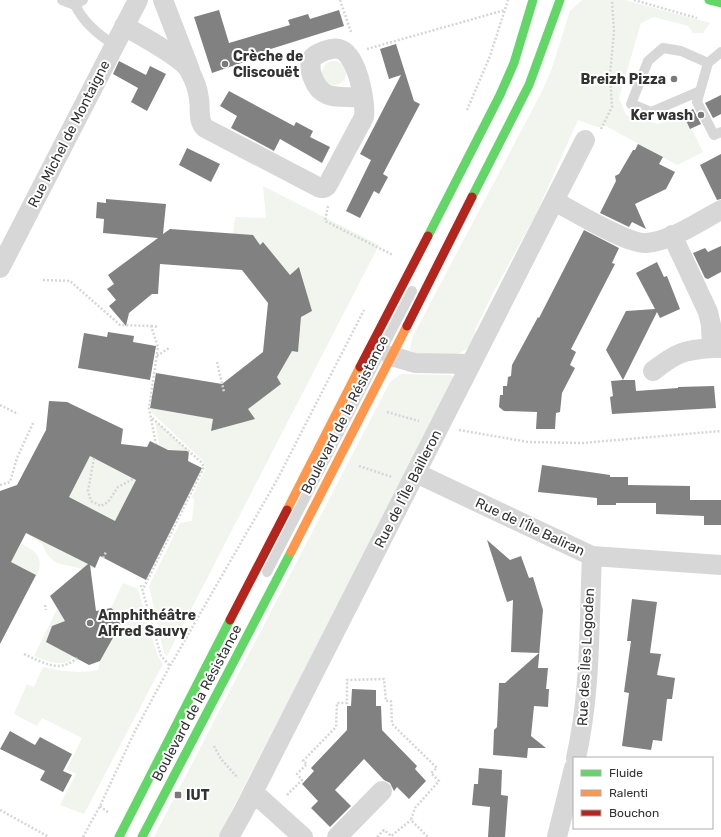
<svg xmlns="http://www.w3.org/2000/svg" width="721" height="837" viewBox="0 0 721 837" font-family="Rubik,sans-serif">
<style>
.green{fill:#f1f5ed}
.building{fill:#818181;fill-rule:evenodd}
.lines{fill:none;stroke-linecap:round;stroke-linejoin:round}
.path{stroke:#d6d6d6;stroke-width:2.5;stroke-dasharray:2 2;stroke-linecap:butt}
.lane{stroke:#d7d7d7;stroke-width:10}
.street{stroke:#d7d7d7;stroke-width:20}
.fast{stroke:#63d668;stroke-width:9}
.slow{stroke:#ff974d;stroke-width:9}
.jam{stroke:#b3261e;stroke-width:9}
.poi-dot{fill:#7a7a7a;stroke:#fff;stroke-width:1.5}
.labels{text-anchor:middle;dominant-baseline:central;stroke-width:4;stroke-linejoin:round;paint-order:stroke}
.poi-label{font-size:14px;font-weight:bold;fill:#333;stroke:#fff;text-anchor:start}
.street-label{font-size:14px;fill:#333;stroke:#fff}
</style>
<rect width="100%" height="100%" fill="#fff"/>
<path class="green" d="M582,0H625L710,23L703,33H693L688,26L654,17L641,23L619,98L626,115L658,124L683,112L703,152L677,165L606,126L597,127L578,120L535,216L494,291L475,330L478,339C455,363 445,356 414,353L410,350L412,338L540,95L551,71L570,11Z
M322 73a12 12 0 1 1 24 0a12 12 0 1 1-24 0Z
M263,186L379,245L167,656L164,653L149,586L180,523L192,521L194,499L192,497L206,468L202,460L152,413L150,408L213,419L211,431L254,419L248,409L275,375L289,350L298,351L302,311L312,312L300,267L290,275L263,242L260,245L253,236L233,234L235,217L266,218Z
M401,374L451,375L453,377V382L218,837H154L390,382Z
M155,420L189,451L165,449L159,446Z
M90,456L136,480L115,521L69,497Z
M27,533L95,568L86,570L57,563L48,556L42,544Z
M21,544C37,551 44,558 37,575L11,562Z
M123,583L138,589L158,657L163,664L84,814L60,805L76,774L67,769L82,738L42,718L37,726L14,714L27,684L34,687L43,667C62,671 79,674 98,670L100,661L124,618L111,608Z
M57,609L67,620L52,626L47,642L73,656L69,662C56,665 46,661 34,656Z"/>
<path class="building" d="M219,10L229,43L290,25L288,20L308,14L310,19L339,10L344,26L245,57L247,61L212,73L194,17Z
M396,44L414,101L420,104L383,174L388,177L379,194L374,191L360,218L346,211L371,160L360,154L401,75L389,79L380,49Z
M119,61L146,75L150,66L166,74L147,111L131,102L138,88L113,74Z
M229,91L294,126L296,122L313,131L310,137L330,147L322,163L280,139L274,151L231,128L237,116L220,106Z
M721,95V114L713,118L705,103Z
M693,109L701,124L690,129L683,114Z
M638,144L663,157L659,164L675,172L666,189L635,204L646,229L632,222L629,227L600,213L616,181L615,176L619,174L633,150H635Z
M187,148L220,164L211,182L179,165Z
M721,154V199L717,200L700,165Z
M106,199L166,204L163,234L170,229L253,235L260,245L263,242L290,275L299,267L312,311L301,317L298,352L292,351L277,377L281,384L248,409L255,419L211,431L213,419L150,408L156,373L222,384L263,352L268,303L242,270L160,264L158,294H152L129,313L126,326L109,306L116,300L107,289L114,284L108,275L158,238L103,233L104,219L96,218L97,202L106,203Z
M584,230L619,248L612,263L615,264L571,349L576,352L570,365L575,368L562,393L560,412L556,413L555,429H536L537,412L504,411L499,407L500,395H503V386H507L508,377L511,376L512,365L538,317L539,318Z
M721,246V272L708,279L705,278L693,253L705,248L708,252Z
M657,262L664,277L667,276L680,309L660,318L657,312L623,380H635L636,391L678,388V387L714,386L716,408L612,414L610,397L613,396L611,381L623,380L606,350L626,311L655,309L636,273Z
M108,332L134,336L133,342L156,346L150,380L78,368L84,333L107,337Z
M49,401L67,402L123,429L121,444L147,447L150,441L168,450L189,451L188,461L202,468L146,580L100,556L95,568L90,565L96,611L111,608L124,618L100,661L89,665L46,642L52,626L65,621L50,596L88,564L26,533L11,562L36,575L0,644V491L17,485L46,430ZM90,456L136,480L115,521L69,497Z
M542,465L610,475V477H628V485L690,486V500H721V525H704V516L656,514V503H616V505H597V498L538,492Z
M487,540L510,560L521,556L529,578L533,577L543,610L538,668H548L546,689H549L548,707L534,706L531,736L546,748H528L527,758L493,755L494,730L497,727L499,683H505L539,653L511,652L513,600L507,602Z
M632,599L657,602L650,653L661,654L657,675L675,678L672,699H667L662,741L653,740L651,750L622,746L629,693L624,692L631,641H627Z
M352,689L376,690V706H381L382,730L417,766L415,769L426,781L409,799L397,787L394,791L390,783L384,780L364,759L335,790L351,806L330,827L311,808L318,801L302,784L314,771L311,768L347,730V706H351Z
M10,731L35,745L40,737L72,754L63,771L72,775L63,792L40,780L45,771L0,749Z
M479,768L502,770L501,795L508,796L505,837H488L490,807L472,805L474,784H478Z"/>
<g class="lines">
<path class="path" d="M340,0L351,32
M634,0L697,18
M367,49L505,10
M467,110L490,56L508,0
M601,129L612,107L610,75L614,32L612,0
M328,206L325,221L393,255
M43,280L70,281L120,325L151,326L158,347L149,408L156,444
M151,326L159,327
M157,356L169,348
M217,362L224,392
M0,405L18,414
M387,412L419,421
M459,430L528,442L582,443L721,431
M94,458L88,491L91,501L101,506L108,502L118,487L133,479
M359,466L392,477
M0,485L10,482L17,458L34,421
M103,558L106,552
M141,585L161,656L170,666
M142,591L204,467L201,462L151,417
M45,605L46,610
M24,654C42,662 60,674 77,658
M214,746L221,759L238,778
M287,795L302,780L297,774L307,764L303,761L336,727L337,703H347V680L384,679L386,701H391L392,724L437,768L431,773L439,781L415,808L411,820L428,837
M100,806L109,813
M0,810L49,837
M83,837L100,806L134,733L170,666L277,480L364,310
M377,837L384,830L391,836L411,820"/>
<path class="lane" d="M62,0L75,5L83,0
M75,5C84,23 98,35 115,45
M721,52L708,63L697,102L714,135L721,132
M700,91L651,112L631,104L648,61L663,48L681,51L708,63
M267,572L412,291"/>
<path class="street" d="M163,0L190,70
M124,26C138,34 185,59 190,72C194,79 198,90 199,99C201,109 197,120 205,128L320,188H324L327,186L364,117C366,101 357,53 339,49C331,47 318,53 313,57C309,64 310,71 313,78C322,103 342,95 363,98
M554,201C574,211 626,244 646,243C672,241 698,222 721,210
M672,235L708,312L711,325L712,348H721
M0,268L138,0
M391,356L415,363L471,364
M653,371C676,353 683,350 712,348
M416,473L592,556L721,565
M576,758C591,692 589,623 592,556
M253,792L303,837
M229,837L243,812L585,140
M337,837L382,791
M557,837L574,768"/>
<path class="fast" d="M709,0L721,3
M472,197L529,85L560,0
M428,236L500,95L514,63L533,0
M119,837L230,620
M142,837L291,552"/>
<path class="slow" d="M287,510L360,367
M291,552L407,326"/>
<path class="jam" d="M407,326L472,197
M360,367L428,236
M230,620L287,510"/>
</g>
<g class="poi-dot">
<circle cx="225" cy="64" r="4"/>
<circle cx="674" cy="79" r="4"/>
<circle cx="701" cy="115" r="4"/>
<circle cx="90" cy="623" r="4"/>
<rect x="174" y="791" width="8" height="8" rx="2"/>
</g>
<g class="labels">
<g class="poi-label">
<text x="233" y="56">Crèche de<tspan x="233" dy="16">Cliscouët</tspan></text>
<text x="666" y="79" text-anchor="end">Breizh Pizza</text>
<text x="693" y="115" text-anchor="end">Ker wash</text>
<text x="98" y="615">Amphithéâtre<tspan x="98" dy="16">Alfred Sauvy</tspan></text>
<text x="186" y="795">IUT</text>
</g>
<g class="street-label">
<text transform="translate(69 134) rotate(-63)">Rue Michel de Montaigne</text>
<text transform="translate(345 415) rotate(-63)">Boulevard de la Résistance</text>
<text transform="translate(408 489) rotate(-63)">Rue de l'Île Bailleron</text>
<text transform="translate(530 527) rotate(25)">Rue de l'Île Baliran</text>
<text transform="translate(586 657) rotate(-87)">Rue des Îles Logoden</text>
<text transform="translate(197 703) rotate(-62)">Boulevard de la Résistance</text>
</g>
</g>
<rect x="573" y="757" width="140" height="72" fill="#ffffff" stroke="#adadad"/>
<rect x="581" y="770" width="20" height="6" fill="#63d668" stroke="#adadad"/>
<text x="609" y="777" font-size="12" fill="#333333">Fluide</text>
<rect x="581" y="790" width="20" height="6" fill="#ff974d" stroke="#adadad"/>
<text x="609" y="797" font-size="12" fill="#333333">Ralenti</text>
<rect x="581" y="810" width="20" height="6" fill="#b3261e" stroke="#adadad"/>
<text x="609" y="817" font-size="12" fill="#333333">Bouchon</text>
</svg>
